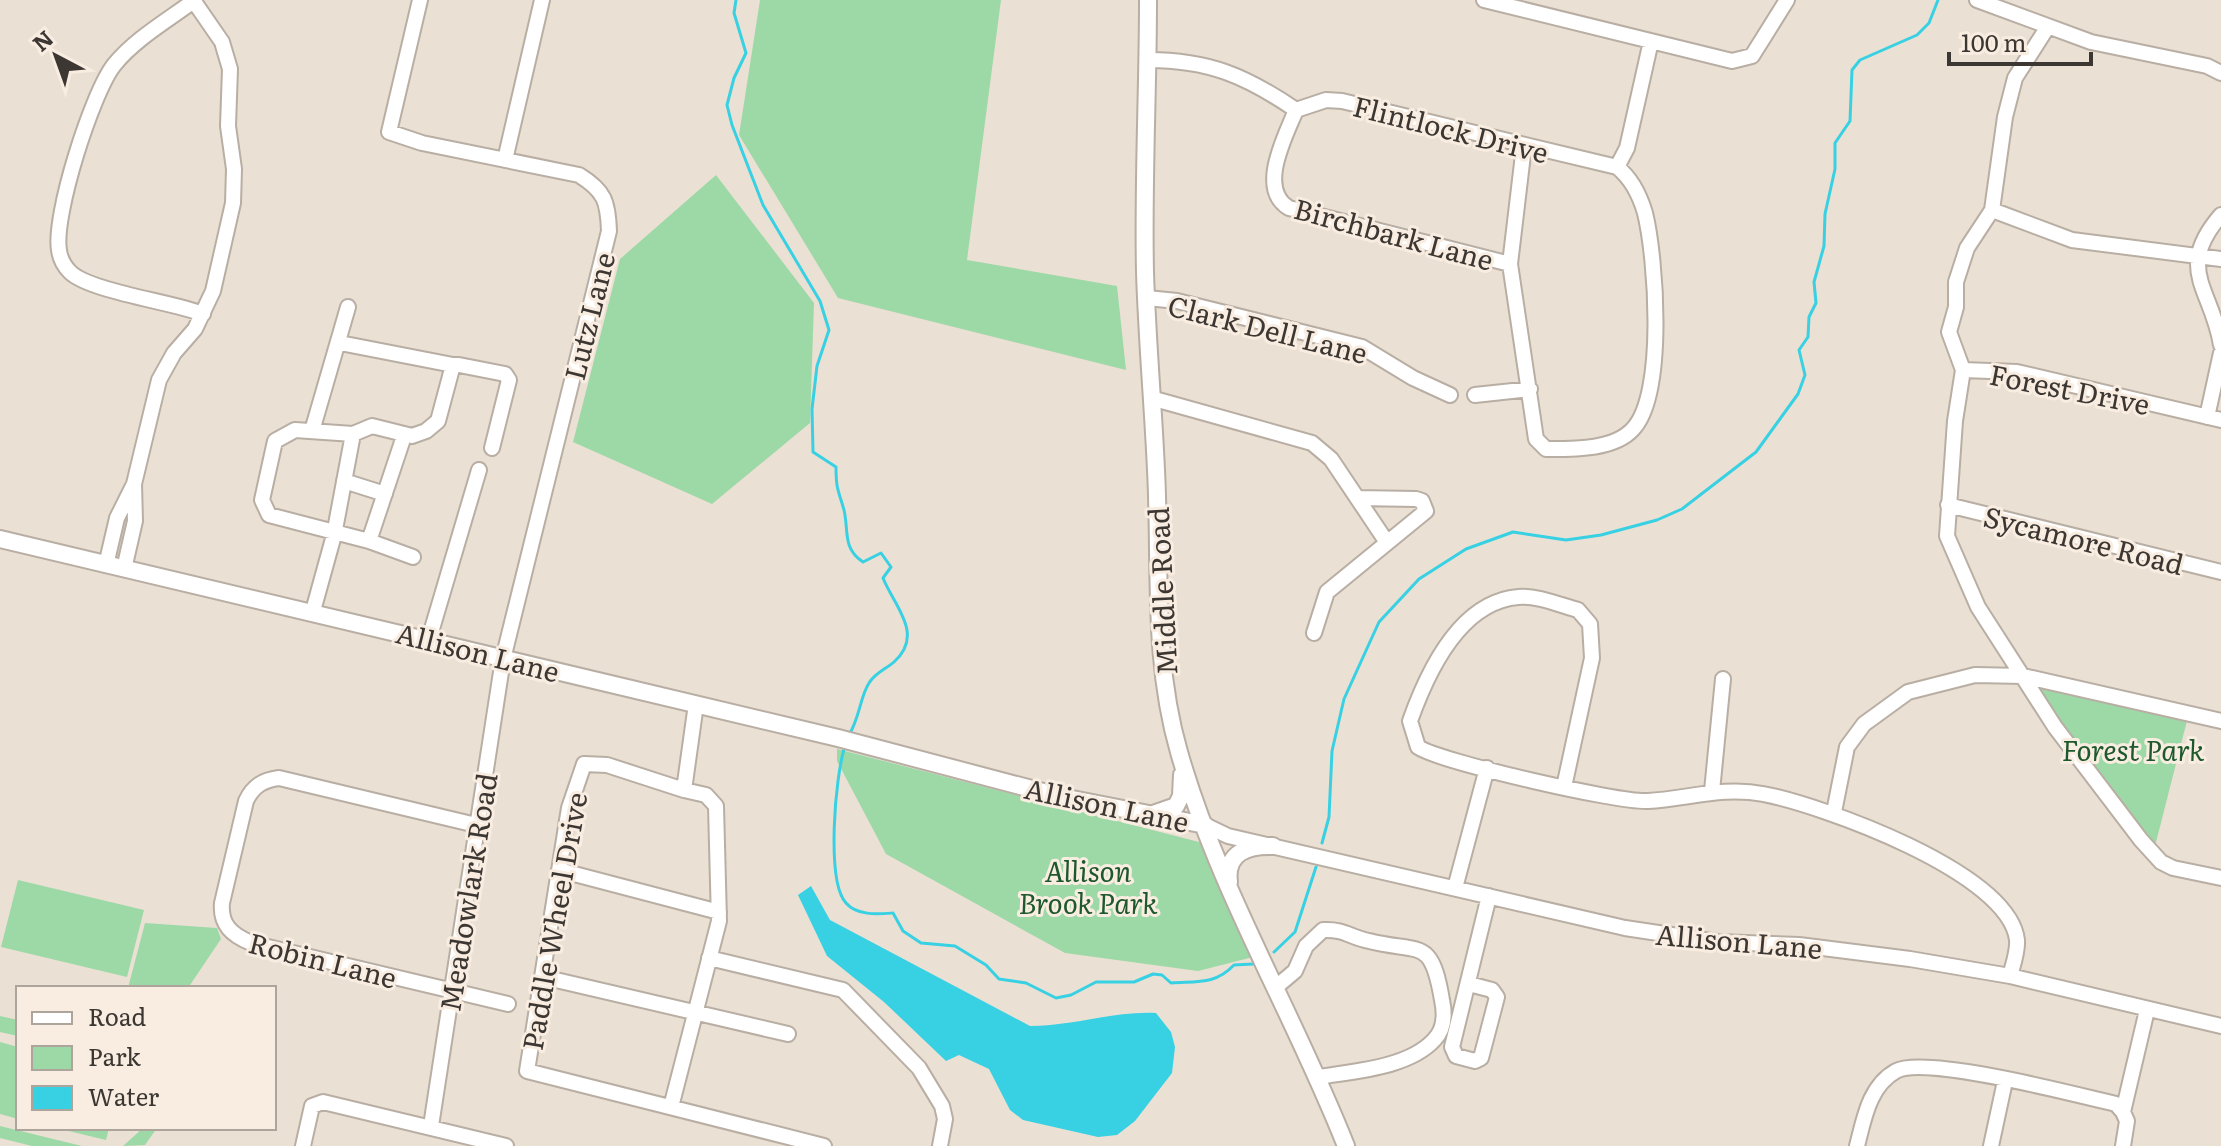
<svg xmlns="http://www.w3.org/2000/svg" width="2221" height="1146" viewBox="0 0 2221 1146" font-family="Literata,serif">
<style>
.green{fill:#9dd9a7}
.water{fill:#37d1e3}
.lines{fill:none;stroke-linecap:round;stroke-linejoin:round}
.stream{stroke:#37d1e3;stroke-width:3}
.minor-casing{stroke:#b9aea3;stroke-width:18}
.major-casing{stroke:#b9aea3;stroke-width:20}
.minor{stroke:#fff;stroke-width:14}
.major{stroke:#fff;stroke-width:16}
.labels{text-anchor:middle;dominant-baseline:central;stroke-width:6;stroke-linejoin:round;paint-order:stroke}
.street-label{font-size:28px;fill:#3c3733;stroke:#f9ede1}
.park-label{font-size:28px;font-style:italic;fill:#1e582d;stroke:#f9ede1}
</style>
<rect width="100%" height="100%" fill="#ebe0d4"/>
<path class="green" d="M760,0H1001L967,260L1117,286L1126,370L838,298L739,135Z
M716,175L814,303L810,423L712,504L573,442L620,259Z
M2023,676L2189,713L2153,854Z
M837,749L1203,843L1261,955L1198,971L1065,953L886,854L837,761Z
M18,880L144,910L127,977L1,947Z
M145,923L217,928L221,939L188,988H128Z
M0,1016L18,1020V1036L0,1032Z
M0,1042L18,1047V1119L0,1114Z
M0,1126L82,1146H32L0,1138Z
M56,1128H109L106,1140Z
M143,1128H157L145,1145L123,1146Z"/>
<path class="water" d="M811,886L830,920L1030,1026C1073,1026 1113,1011 1156,1013L1171,1032L1175,1047L1172,1073L1135,1121L1117,1135L1098,1137L1023,1120L1010,1110L989,1069L959,1055L946,1061L884,1002L827,956L798,895Z"/>
<g class="lines">
<path class="stream" d="M736,0L734,13L746,53L734,78L727,105L732,125L763,205L820,301L829,330L817,366L812,409L813,452L836,467C836,489 838,489 844,510C849,531 842,548 863,562L881,553L891,567L883,578C894,606 925,634 894,662C886,669 875,673 869,683C860,697 860,717 849,735
M845,746C835,776 826,881 846,903C857,916 878,914 893,913L903,931L921,943L955,946L986,965L999,979L1026,983L1056,998L1071,995L1096,982H1134L1153,974L1162,975L1171,983C1197,981 1215,985 1234,965L1253,964
M1322,843L1329,817L1332,751L1344,699L1379,622L1419,579L1466,549L1513,532L1566,540L1601,535L1657,520L1682,509L1756,452L1798,394L1805,375L1799,350L1808,337L1809,317L1816,303L1814,282L1824,246L1825,214L1835,169V143L1850,121L1852,70L1860,60L1917,35L1929,23L1938,0
M1274,952L1295,932L1316,867"/>
<g class="minor-casing">
<path id="minor" d="M195,0C168,20 135,39 114,65C92,93 53,216 59,250C60,258 64,266 70,272C89,291 172,302 203,314
M420,0L389,132L422,143L579,175C605,191 608,202 609,231L503,659L431,1126
M1484,0L1732,61L1752,56L1787,0
M1977,0L2091,42L2207,66L2221,73
M2047,28L2015,78L2005,117L1992,210L1967,248L1956,282V307L1949,332L1963,370L1955,421L1947,536L1978,607L2055,727L2141,840L2161,862L2173,868L2221,878
M1148,60C1209,60 1246,76 1296,110L1326,100L1342,101L1617,167C1631,178 1640,196 1645,213C1656,258 1666,394 1633,429C1614,450 1574,449 1546,449L1536,439L1510,264L1524,146
M1296,110C1285,137 1257,189 1289,208L1510,264
M505,160L542,0
M1617,167L1627,148L1651,41
M1992,210L2072,240L2221,259
M2221,215C2174,269 2212,289 2221,345
M1147,298L1177,301L1362,347L1413,378L1450,395
M340,343L453,365
M1963,370L2017,372L2221,420
M1475,395L1530,389
M1151,398L1312,443L1331,459L1386,541
M2207,417L2221,353
M312,431L348,307
M344,481L385,494
M1948,505L2221,572
M369,541L404,436
M413,557L369,541L269,515L262,500L275,441L295,430L353,434L372,426L412,436L426,431L438,421L453,365H459L505,374L509,380L492,448
M106,565L117,518L134,484L159,380L174,353L195,329L213,291L233,203L234,169L228,126L230,69L222,42L193,0
M124,569L135,521L134,484
M313,611L334,535L353,434
M1314,633L1327,592L1426,511L1422,501L1416,499L1357,498
M429,639L479,470
M1564,787L1592,658L1590,624L1578,610C1560,605 1536,595 1518,597C1459,602 1427,673 1410,721L1418,747C1441,762 1619,803 1648,801C1687,799 1723,786 1763,794C1821,805 2009,872 2017,940C2018,951 2013,965 2010,976
M684,790L607,765L584,764L569,808L527,1071L824,1146
M1712,791L1723,679
M1834,812L1847,747L1864,724L1908,692L1975,675L2023,676L2221,721
M476,825L279,778C263,780 253,786 246,801L222,903C220,925 232,935 251,943L508,1004
M1205,825L1228,836L1625,928L1718,942L1799,945L1910,959L2010,976L2221,1026
M559,870L719,912
M1455,888L1487,768
M709,958L843,990L919,1068L942,1106L945,1119L940,1146
M543,977L788,1034
M1469,984L1492,990L1497,997L1481,1058L1475,1061L1456,1056L1452,1047L1489,896
M1276,987L1295,971L1306,946L1323,930C1345,929 1349,937 1369,941C1421,954 1431,936 1442,1000C1445,1014 1445,1029 1434,1040C1408,1068 1354,1071 1319,1077
M671,1107L719,921L716,806L706,795L684,790L696,704
M303,1146L312,1106L323,1102L506,1146
M1857,1146C1864,1119 1869,1086 1896,1071C1925,1055 2077,1095 2116,1104L2123,1112
M1991,1146L2005,1081
M2123,1146L2127,1121L2123,1112L2147,1010"/>
</g>
<g class="major-casing">
<path id="major" d="M1148,0C1148,91 1143,181 1145,272C1147,338 1153,404 1156,470C1161,566 1152,659 1179,752C1218,889 1294,1014 1346,1146
M0,539L838,738L1062,797L1205,825
M1153,814L1176,806L1181,796L1182,775
M1229,882C1225,852 1249,845 1273,846"/>
</g>
<use href="#minor" class="minor"/>
<use href="#major" class="major"/>
</g>
<g class="labels">
<g class="street-label">
<text transform="translate(1451 128) rotate(14)">Flintlock Drive</text>
<text transform="translate(1394 233) rotate(15)">Birchbark Lane</text>
<text transform="translate(588 316) rotate(-76)">Lutz Lane</text>
<text transform="translate(1268 328) rotate(14)">Clark Dell Lane</text>
<text transform="translate(2070 388) rotate(11)">Forest Drive</text>
<text transform="translate(2084 539) rotate(14)">Sycamore Road</text>
<text transform="translate(1161 591) rotate(-93)">Middle Road</text>
<text transform="translate(478 651) rotate(14)">Allison Lane</text>
<text transform="translate(1107 804) rotate(12)">Allison Lane</text>
<text transform="translate(467 892) rotate(-81)">Meadowlark Road</text>
<text transform="translate(553 921) rotate(-80)">Paddle Wheel Drive</text>
<text transform="translate(1739 940) rotate(5)">Allison Lane</text>
<text transform="translate(323 959) rotate(14)">Robin Lane</text>
</g>
<g class="park-label">
<text x="2133" y="749">Forest Park</text>
<text x="1088" y="870">Allison<tspan x="1088" dy="32">Brook Park</tspan></text>
</g>
</g>
<rect x="16" y="986" width="260" height="144" fill="#f9ede1" stroke="#ada49b" stroke-width="2"/>
<rect x="32" y="1012" width="40" height="12" fill="#ffffff" stroke="#ada49b" stroke-width="2"/>
<text x="88" y="1026" font-size="24" fill="#3c3733">Road</text>
<rect x="32" y="1046" width="40" height="24" fill="#9dd9a7" stroke="#ada49b" stroke-width="2"/>
<text x="88" y="1066" font-size="24" fill="#3c3733">Park</text>
<rect x="32" y="1086" width="40" height="24" fill="#37d1e3" stroke="#ada49b" stroke-width="2"/>
<text x="88" y="1106" font-size="24" fill="#3c3733">Water</text>
<g transform="translate(56 56) rotate(319)" stroke="#f9ede1" stroke-width="6" paint-order="stroke">
<path d="M0-6L14 30L0 20L-14 30Z" fill="#3c3733"/>
<text y="-12" font-size="22" font-weight="bold" text-anchor="middle" fill="#3c3733">N</text>
</g>
<path d="M1949 52v12h142v-12" fill="none" stroke="#3c3733" stroke-width="4"/>
<text x="1961" y="52" font-size="24" fill="#3c3733" stroke="#f9ede1" stroke-width="6" paint-order="stroke">100 m</text>
</svg>
